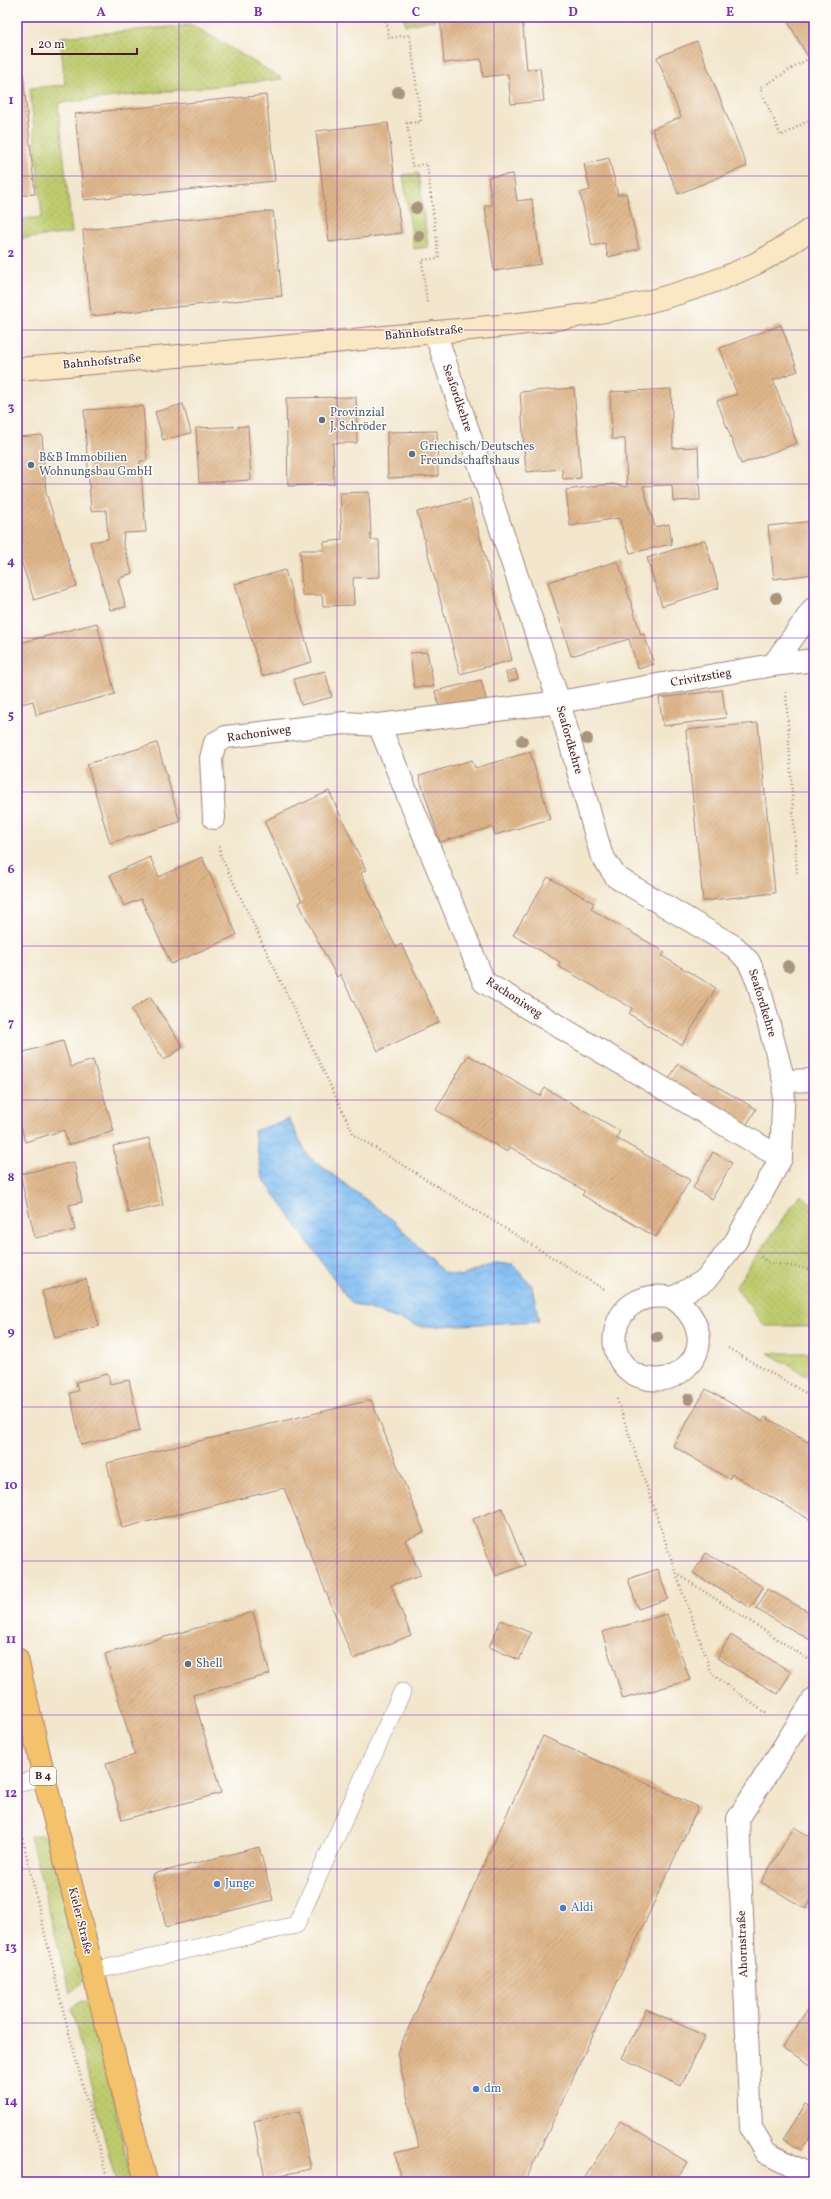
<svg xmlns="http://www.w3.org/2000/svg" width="831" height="2199" viewBox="0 0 831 2199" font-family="Vollkorn,serif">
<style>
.grass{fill:url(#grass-dots);stroke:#84754c}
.park{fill:url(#park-crowns);stroke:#84754c}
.water{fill:url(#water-waves);stroke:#646e8e}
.building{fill:url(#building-hatch)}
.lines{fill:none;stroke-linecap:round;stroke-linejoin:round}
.service-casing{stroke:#9e827c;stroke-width:18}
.minor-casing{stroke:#9e827c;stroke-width:24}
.secondary-casing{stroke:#9e827c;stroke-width:24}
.primary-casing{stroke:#9e827c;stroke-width:24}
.path{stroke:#9e827c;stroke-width:2.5;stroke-dasharray:1 3;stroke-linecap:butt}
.service{stroke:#fff;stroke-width:17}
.minor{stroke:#fff;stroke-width:22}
.secondary{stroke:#fae7c3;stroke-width:22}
.primary{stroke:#f3c26a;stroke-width:22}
.tree{fill:#a8957e}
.grid{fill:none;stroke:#7b2cbf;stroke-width:1;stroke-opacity:0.55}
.service-dot{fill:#5c6f8a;stroke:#fdfcf7;stroke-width:1.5}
.shop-dot{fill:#3f7fe0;stroke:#fdfcf7;stroke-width:1.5}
.labels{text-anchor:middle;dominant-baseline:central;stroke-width:3;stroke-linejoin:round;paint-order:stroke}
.shield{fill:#fdfcf7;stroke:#806168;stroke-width:1}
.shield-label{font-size:11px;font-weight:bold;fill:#4a1f2b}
.street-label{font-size:12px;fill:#4a1f2b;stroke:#fdfcf7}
.service-label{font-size:12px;fill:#4e5e75;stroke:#fdfcf7;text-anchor:start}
.shop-label{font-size:12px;fill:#366cbe;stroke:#fdfcf7;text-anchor:start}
.neatline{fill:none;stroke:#7b2cbf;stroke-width:1.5}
.grid-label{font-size:13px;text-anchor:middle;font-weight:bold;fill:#7b2cbf}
</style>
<defs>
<pattern id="grass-dots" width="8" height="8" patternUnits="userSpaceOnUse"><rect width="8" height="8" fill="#bdcb6d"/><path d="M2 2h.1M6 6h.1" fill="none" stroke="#a4ae5f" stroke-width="1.8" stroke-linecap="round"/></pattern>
<pattern id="park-crowns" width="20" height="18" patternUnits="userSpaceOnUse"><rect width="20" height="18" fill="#bdcb6d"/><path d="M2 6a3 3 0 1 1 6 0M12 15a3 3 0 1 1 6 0" fill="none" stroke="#a4ae5f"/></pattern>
<pattern id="water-waves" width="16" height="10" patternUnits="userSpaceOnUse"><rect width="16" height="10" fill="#7fbcf2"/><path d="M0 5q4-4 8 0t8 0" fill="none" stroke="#6fa1d0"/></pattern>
<pattern id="building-hatch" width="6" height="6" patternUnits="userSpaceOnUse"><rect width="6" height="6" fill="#deb68a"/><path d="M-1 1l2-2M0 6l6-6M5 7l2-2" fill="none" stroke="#c09c77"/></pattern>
</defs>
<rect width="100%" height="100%" fill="#fdfcf7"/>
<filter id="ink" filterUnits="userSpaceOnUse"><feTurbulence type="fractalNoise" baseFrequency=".025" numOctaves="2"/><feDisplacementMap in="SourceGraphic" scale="8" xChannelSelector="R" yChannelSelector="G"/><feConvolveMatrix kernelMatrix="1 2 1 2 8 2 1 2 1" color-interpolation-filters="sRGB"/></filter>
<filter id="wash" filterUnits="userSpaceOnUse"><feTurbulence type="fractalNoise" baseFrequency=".012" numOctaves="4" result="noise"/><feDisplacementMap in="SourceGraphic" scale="16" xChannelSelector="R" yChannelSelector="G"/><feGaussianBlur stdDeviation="0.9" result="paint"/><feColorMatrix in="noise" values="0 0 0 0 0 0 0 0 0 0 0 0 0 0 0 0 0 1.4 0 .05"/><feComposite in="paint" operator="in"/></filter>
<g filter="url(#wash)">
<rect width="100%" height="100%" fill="#f2e6cc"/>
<path class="grass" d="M404,17H434L435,20L405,25Z
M192,25L283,79L58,103L72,233L17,239V220L42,217L30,88L65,85L60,37Z
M418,173L428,247L414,249L403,175Z
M800,1195L814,1205V1326H765L735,1287Z
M41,1835L49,1838L84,1981L70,1993L30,1836Z
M82,2001L92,2006L132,2182H116L71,2008Z"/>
<path class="park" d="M768,1353H814V1380Z"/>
<path class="water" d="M289,1119L308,1156L394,1221L444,1273L462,1276L494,1263L513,1264L532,1286L539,1321L422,1327L351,1303L262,1177L254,1131Z"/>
<g id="blocks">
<path class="building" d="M440,17H522L527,70L540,68L544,101L511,104L508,74L483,77L481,59L444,63Z
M785,17H814V67Z
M697,41L747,166L678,194L652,129L681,117L657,57Z
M21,54L35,194L17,196V55Z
M266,95L275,181L84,200L75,114Z
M388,123L401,233L329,242L316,131Z
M609,158L618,195L626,193L639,249L608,257L605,243L592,246L580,193L590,190L584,164Z
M513,174L517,201L532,199L541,264L494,271L485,206L492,205L488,177Z
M273,211L282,296L91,316L83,230Z
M781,325L798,371L773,380L797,443L741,464L717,401L737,394L720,348Z
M574,388L581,478L563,479L562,469L526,472L520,392Z
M671,389L673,448L698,447L700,500L673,501L672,485L643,486L655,527L669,524L672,544L630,553L619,518L570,526L566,490L612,484L627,487L625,439H612L610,392Z
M356,397L357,443H333L334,484L288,486L286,398Z
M183,404L191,433L163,440L155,412Z
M143,406L147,461H140L146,532L124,533L123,543L132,573L118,579L126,607L110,610L90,542L108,539L106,510L91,511L84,410Z
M248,426L251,480L199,483L196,428Z
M437,431L438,476L388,478L387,432Z
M42,435L46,493L77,586L34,600L17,549V437Z
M369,492L371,540H379L380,577L353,578L354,605L323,606L322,595H302L300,550H324V542L342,540L340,493Z
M470,499L512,660L460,674L417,512Z
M814,521V574L774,579L768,526Z
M705,540L719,588L662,606L647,558Z
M618,561L641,635L644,634L654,664L638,669L629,639L571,656L548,582Z
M285,570L312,662L262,676L235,584Z
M97,623L115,694L36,715L33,701L17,705V634L20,643Z
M427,652L434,687H414L410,653Z
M515,669L518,679L508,682L506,672Z
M325,671L332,697L301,705L294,679Z
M481,680L488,706L441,713L435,691Z
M722,690L726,718L663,726L659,698Z
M758,723L775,893L703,901L686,730Z
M157,743L180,822L110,843L87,764Z
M530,752L550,819L495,835L492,827L440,842L419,776L472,760L475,768Z
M329,791L366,870L361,873L384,924L396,947L401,944L439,1022L378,1051L340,974L337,977L312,930L299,903L302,901L264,821Z
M150,857L159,877L202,857L237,935L171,964L141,899L124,906L110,875Z
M548,877L594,903L591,909L665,952L662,956L716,988L682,1045L629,1014L632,1008L558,966L560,962L513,935Z
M17,897L20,909L17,910Z
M150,997L183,1047L164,1060L131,1010Z
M63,1041L71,1067L93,1060L114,1131L68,1145L64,1130L25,1142L21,1127L17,1128V1054Z
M468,1055L540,1096L545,1088L620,1131L616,1138L690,1180L656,1237L582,1195L585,1191L510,1147L507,1152L436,1110Z
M678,1064L756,1109L743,1131L665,1086Z
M149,1138L163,1205L128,1213L113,1146Z
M713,1152L732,1163L712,1199L693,1188Z
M74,1162L82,1202L69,1205L75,1230L35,1238L20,1174Z
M86,1279L99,1326L55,1338L42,1291Z
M108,1374L110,1384L129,1380L140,1431L81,1445L70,1393L78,1391L76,1382Z
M706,1389L762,1421L765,1417L814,1446V1522L732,1474L729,1479L673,1446Z
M371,1400L424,1532L405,1540L421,1576L391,1585L411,1635L353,1659L284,1488L122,1528L107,1463Z
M502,1508L525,1565L496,1576L473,1519Z
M706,1553L763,1587L751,1608L693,1573Z
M658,1569L668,1599L638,1609L628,1579Z
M768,1589L814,1615V1634L810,1640L756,1609Z
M253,1612L270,1674L193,1695L221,1793L122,1820L106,1763L135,1755L105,1654Z
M667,1614L690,1680L623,1699L602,1632Z
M501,1620L531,1633L519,1660L489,1647Z
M731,1635L791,1672L778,1694L717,1658Z
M543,1736L698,1807L525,2182H401L395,2153L419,2147L397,2053Z
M794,1827L814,1839V1894L806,1909L761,1882Z
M259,1847L273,1900L166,1927L153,1874Z
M814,1999V2067L783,2048Z
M646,2009L705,2036L681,2086L622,2058Z
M805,2104L814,2109V2130L801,2150L783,2139Z
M299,2111L311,2169L265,2178L254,2121Z
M620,2121L687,2162L675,2182H589L584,2179Z"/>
</g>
</g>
<g filter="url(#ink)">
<use href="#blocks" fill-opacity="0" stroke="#9e827c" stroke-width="1"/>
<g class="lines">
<g class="service-casing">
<path id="service" d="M17,1784L44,1777
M93,1971L296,1925L402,1692"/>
</g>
<g class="minor-casing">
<path id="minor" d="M435,332L559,702L601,854L616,877L735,947L749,962L758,983L784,1081L781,1158L736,1241L706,1280L673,1298C605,1284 595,1372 650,1379C666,1381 678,1376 688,1365C710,1343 695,1313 673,1298
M773,665L814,608
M379,725L484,982L781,1158
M214,818L211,758L215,743L226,737L344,723L379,725L559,702L773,665L814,660
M784,1081L814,1080
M814,1699L738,1819L751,2128L766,2153L814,2177"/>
</g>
<g class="secondary-casing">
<path id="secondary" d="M17,369C136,360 255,350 373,338C502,325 636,321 755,264C775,254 795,240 814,227"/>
</g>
<g class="primary-casing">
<path id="primary" d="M17,1659L44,1777L146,2182"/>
</g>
<path class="path" d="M386,17L389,38L410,35L421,122L407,123L412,166L427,164L439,258L422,260L427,303
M806,60L760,88L781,136L808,121L810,124
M786,692L797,874
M219,846L220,854L354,1135L605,1290
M761,1257L767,1262L814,1270
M728,1348L814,1398
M617,1399L676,1573L814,1663
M676,1574L712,1674L768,1715
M17,1815L61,2002L108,2182"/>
<use href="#service" class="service"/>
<use href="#minor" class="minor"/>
<use href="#secondary" class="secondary"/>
<use href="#primary" class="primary"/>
</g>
<g class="tree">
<circle cx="398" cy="92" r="6"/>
<circle cx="416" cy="208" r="6"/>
<circle cx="419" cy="236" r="6"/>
<circle cx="776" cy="598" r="6"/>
<circle cx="587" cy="739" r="6"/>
<circle cx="522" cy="741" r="6"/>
<circle cx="788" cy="966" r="6"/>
<circle cx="657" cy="1337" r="6"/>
<circle cx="689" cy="1399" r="6"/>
</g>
</g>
<path class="grid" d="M179,17V2182M337,17V2182M494,17V2182M652,17V2182M17,176H814M17,330H814M17,484H814M17,638H814M17,792H814M17,946H814M17,1100H814M17,1253H814M17,1407H814M17,1561H814M17,1715H814M17,1869H814M17,2023H814"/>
<g class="service-dot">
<circle cx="322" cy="420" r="4"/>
<circle cx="412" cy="454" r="4"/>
<circle cx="31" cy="465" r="4"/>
<circle cx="188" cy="1664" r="4"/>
</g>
<g class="shop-dot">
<circle cx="217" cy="1884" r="4"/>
<circle cx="563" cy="1908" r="4"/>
<circle cx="476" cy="2089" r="4"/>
</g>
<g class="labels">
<rect class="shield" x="30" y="1767" width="26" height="18" rx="3"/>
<g class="shield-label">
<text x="43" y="1776">B 4</text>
</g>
<g class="street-label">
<text transform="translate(424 333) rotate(-5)">Bahnhofstraße</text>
<text transform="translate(102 362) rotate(-5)">Bahnhofstraße</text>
<text transform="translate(457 398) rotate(71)">Seafordkehre</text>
<text transform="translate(701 678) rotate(-10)">Crivitzstieg</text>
<text transform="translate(259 734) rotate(-8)">Rachoniweg</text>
<text transform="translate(569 740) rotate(74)">Seafordkehre</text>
<text transform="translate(514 998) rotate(33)">Rachoniweg</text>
<text transform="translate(762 1003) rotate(73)">Seafordkehre</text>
<text transform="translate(80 1921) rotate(76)">Kieler Straße</text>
<text transform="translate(743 1944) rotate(-92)">Ahornstraße</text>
</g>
<g class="service-label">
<text x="330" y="413">Provinzial<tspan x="330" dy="14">J. Schröder</tspan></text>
<text x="420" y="447">Griechisch/Deutsches<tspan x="420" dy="14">Freundschaftshaus</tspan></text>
<text x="39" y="458">B&amp;B Immobilien<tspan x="39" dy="14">Wohnungsbau GmbH</tspan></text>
<text x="196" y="1664">Shell</text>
</g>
<g class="shop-label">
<text x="225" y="1884">Junge</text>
<text x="571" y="1908">Aldi</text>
<text x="484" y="2089">dm</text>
</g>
</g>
<rect width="831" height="2199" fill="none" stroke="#fdfcf7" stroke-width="44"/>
<path d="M32 48v6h105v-6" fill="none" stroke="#4a1f2b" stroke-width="2"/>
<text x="38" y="48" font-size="12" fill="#4a1f2b" stroke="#fdfcf7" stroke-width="3" paint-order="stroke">20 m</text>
<rect x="22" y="22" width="787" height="2155" class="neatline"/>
<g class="grid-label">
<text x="101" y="16">A</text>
<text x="258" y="16">B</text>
<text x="416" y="16">C</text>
<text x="573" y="16">D</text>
<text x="730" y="16">E</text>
<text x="11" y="104">1</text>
<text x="11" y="257">2</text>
<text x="11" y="411">3</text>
<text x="11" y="565">4</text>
<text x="11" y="719">5</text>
<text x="11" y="873">6</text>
<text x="11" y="1027">7</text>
<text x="11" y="1181">8</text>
<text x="11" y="1335">9</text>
<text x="11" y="1489">10</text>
<text x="11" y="1643">11</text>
<text x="11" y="1797">12</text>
<text x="11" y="1951">13</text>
<text x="11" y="2105">14</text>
</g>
</svg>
